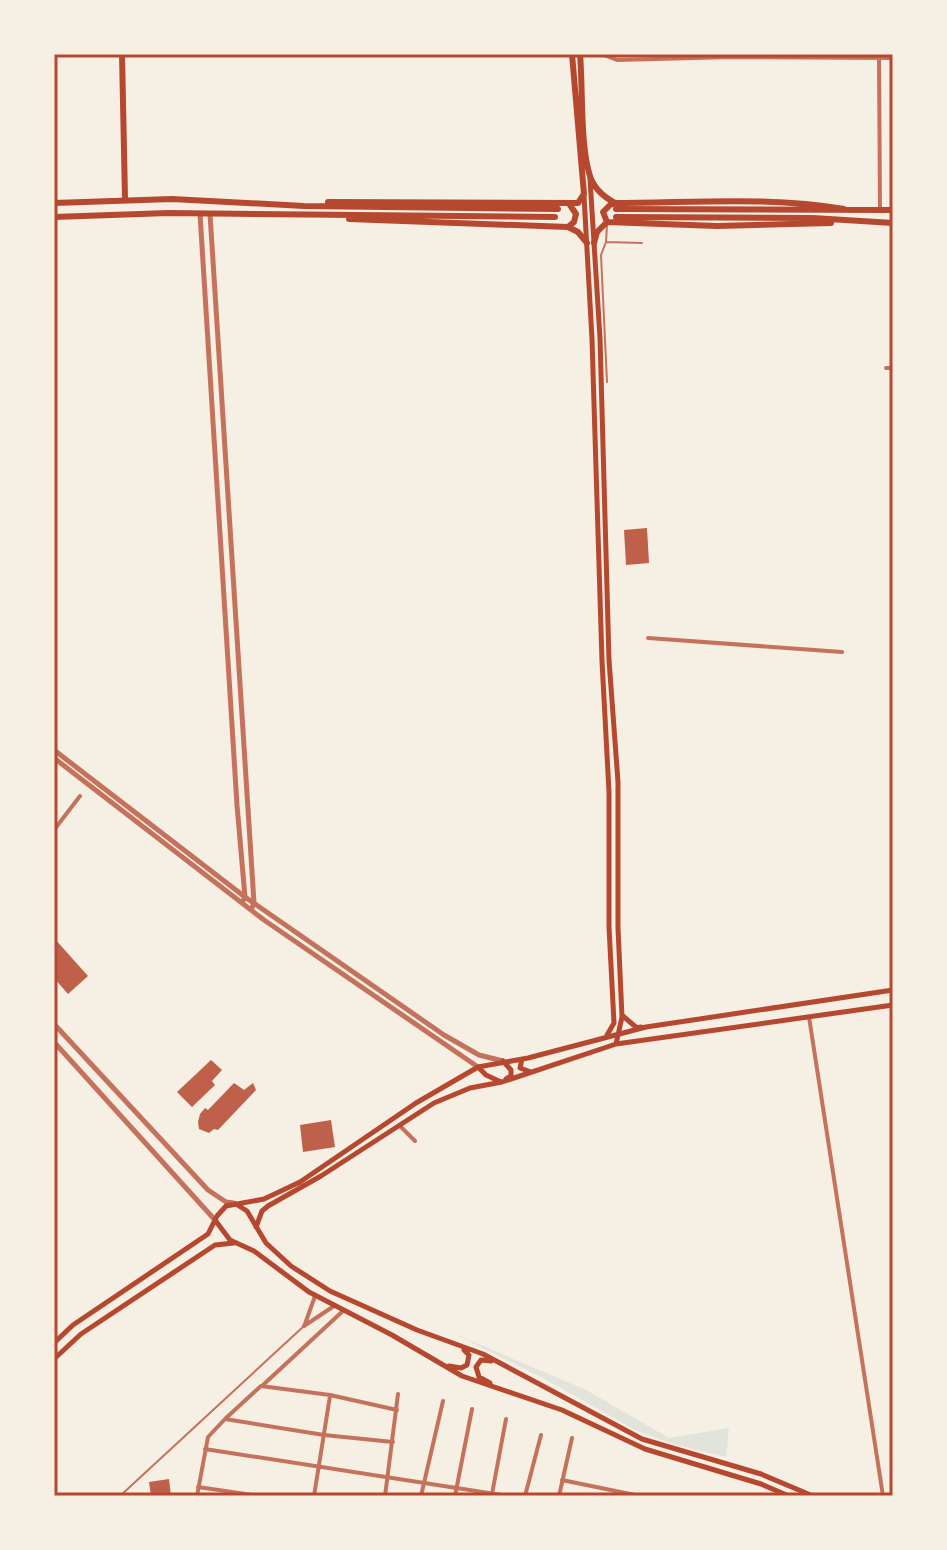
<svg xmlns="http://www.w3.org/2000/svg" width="947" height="1550" viewBox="0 0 947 1550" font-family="Arial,sans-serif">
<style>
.green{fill:#e2e4dc}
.building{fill:#bf614a}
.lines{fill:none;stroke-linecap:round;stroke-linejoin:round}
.service{stroke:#c5725c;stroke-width:2}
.minor{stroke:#c5725c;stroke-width:4}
.tertiary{stroke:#c5725c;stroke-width:5}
.secondary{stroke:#b5482f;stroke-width:5}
.primary{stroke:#b5482f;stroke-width:6}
.neatline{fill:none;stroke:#b5482f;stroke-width:3}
</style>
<rect width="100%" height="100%" fill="#f6efe4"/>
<path class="green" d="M450,1332L586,1390L669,1438L729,1428L726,1457L673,1444L637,1431L541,1377Z"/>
<path class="building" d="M647,528L649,563L626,565L624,530Z
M54,938L88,976L68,994L54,978Z
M211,1060L222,1070L212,1081L215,1085L192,1107L177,1092Z
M234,1083L244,1090L253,1083L256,1090L218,1130L214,1129L209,1133L199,1129L198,1122L200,1114L205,1108L208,1110Z
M331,1120L335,1147L303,1152L300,1125Z
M169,1479L171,1496H151L149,1482Z"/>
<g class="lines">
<path class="service" d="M607,224L606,242L642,243
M606,242L601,255L607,382
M120,1496L304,1326"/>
<path class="minor" d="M580,54L604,55L617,60L733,57L893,58
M879,58L880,209
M886,368H893
M648,638L842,652
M54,830L80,796
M809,1017L883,1496
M400,1126L415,1141
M305,1324L315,1296
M304,1326L334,1306
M263,1385L344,1310
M226,1418L261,1386L330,1395L397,1410
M205,1449L508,1496
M562,1480L640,1496
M198,1487L259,1496
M492,1494L506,1419
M197,1496L208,1437L225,1419L324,1435L393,1442
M314,1496L330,1396
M385,1496L398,1394
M421,1496L443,1401
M455,1496L472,1409
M525,1496L541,1435
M559,1496L572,1438"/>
<path class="tertiary" d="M200,214L237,805L245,897L242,903
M210,214C223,444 241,673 254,903L251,910
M54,750L245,897L444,1035L479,1055L503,1061
M54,758L264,920L478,1067
M54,1024L208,1190L226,1202L234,1203
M54,1042L215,1220"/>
<path class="secondary" d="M590,179L600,338L609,660L618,782V928L622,1017L616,1044
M584,196L592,339L602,661L609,792V927L614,1023L607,1035
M623,1016L637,1028L641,1027
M522,1059L520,1068L531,1072
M503,1061L511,1070V1076L506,1079
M478,1067L486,1075L501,1082
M236,1204L247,1211L266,1243L291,1266L330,1291L417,1330L483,1354L642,1439L761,1474L813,1496
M215,1220L230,1240L254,1251L309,1292L392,1335L462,1376L562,1410L645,1449L761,1484L789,1496
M256,1227L262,1211L268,1206L321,1176L434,1103L470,1088L502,1082L616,1044L893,1005
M54,1343L73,1325L208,1234L217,1216L226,1206L264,1199L300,1182L416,1103L478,1067L528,1058L646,1027L893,990
M54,1359L81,1334L215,1245L234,1243
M449,1366L461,1368L467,1365L469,1355L464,1350
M490,1383L479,1377L476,1367L481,1360L491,1361"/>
<path class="primary" d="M122,54L125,198
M580,54C583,88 580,145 590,176C594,189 604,197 615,203C690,203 769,196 844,209
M328,202L578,203L584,194L572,54
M54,203L172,199L304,206L558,209
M616,209L893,210
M54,217L168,213L555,217
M616,217L813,218L893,223
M349,219L568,227L578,232L587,243
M607,222L603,212L610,205L615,203
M568,227L574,222L576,214L570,205
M594,243L597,232L607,222L717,226L831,223"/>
</g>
<rect width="947" height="1550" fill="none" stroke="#f6efe4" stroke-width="112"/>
<rect x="56" y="56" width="835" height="1438" class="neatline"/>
</svg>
